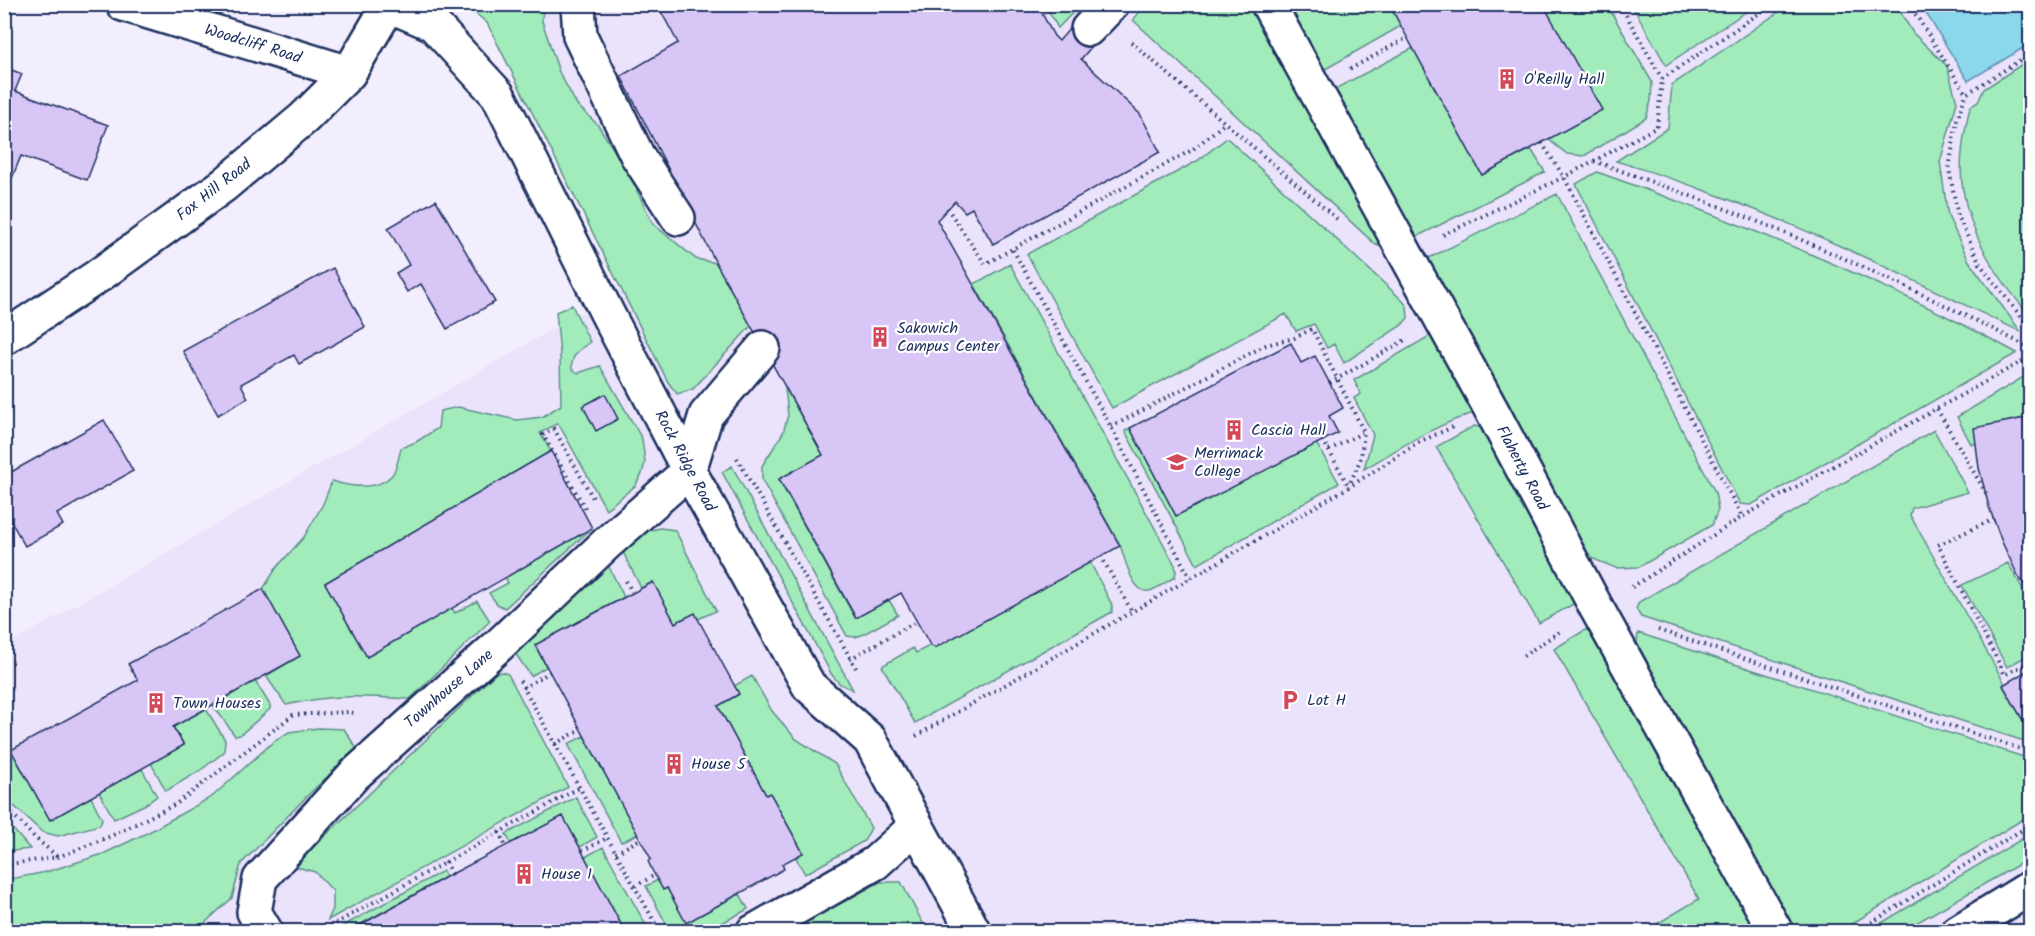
<svg xmlns="http://www.w3.org/2000/svg" width="2035" height="936" viewBox="0 0 2035 936" font-family="Kalam,sans-serif">
<style>
.built{fill:#ebe2fb}
.green{fill:#a2ecbb;stroke:#5e8e8c;stroke-width:1.5}
.water{fill:#8bd7ec;stroke:#5e94b3;stroke-width:1.5}
.building{fill:#d8c6f7;stroke:#1b2f5e;stroke-width:1.5}
.lines{fill:none;stroke-linecap:round;stroke-linejoin:round}
.minor-casing{stroke:#1b2f5e;stroke-width:38}
.path{stroke:#1b2f5e;stroke-width:4;stroke-dasharray:1.5 4.5;stroke-linecap:butt}
.minor{stroke:#fff;stroke-width:33}
.labels{text-anchor:middle;dominant-baseline:central;stroke-width:4.5;stroke-linejoin:round;paint-order:stroke}
.street-label{font-size:16px;fill:#1b2f5e;stroke:#fff}
.poi-label{font-size:16px;fill:#1b2f5e;stroke:#fff;text-anchor:start}
</style>
<rect width="100%" height="100%" fill="#f3eefd"/>
<filter id="ink" filterUnits="userSpaceOnUse"><feTurbulence type="fractalNoise" baseFrequency=".0167" numOctaves="2"/><feDisplacementMap in="SourceGraphic" scale="12" xChannelSelector="R" yChannelSelector="G"/><feConvolveMatrix kernelMatrix="1 2 1 2 8 2 1 2 1" color-interpolation-filters="sRGB"/></filter>
<g filter="url(#ink)">
<path class="built" d="M490,5H2030V931H5L4,647L641,278Z"/>
<path class="green" d="M466,5H543L542,21L559,72L577,105L598,125L629,174L653,224L696,259L716,263L751,326L693,389L677,394L668,382L487,23Z
M1045,5H1080L1058,28Z
M1145,5H1257L1385,248L1376,245L1133,20Z
M1278,5H1389L1401,26L1315,75Z
M1543,5H1607L1652,82L1651,101L1646,118L1584,156L1567,154L1548,139L1601,110Z
M1632,5H1756L1666,65Z
M1789,5H1896L1913,33L1947,66L1957,102L1940,162L1948,216L1969,261L2021,332C1917,282 1812,229 1703,190C1675,179 1645,170 1616,161L1668,128L1672,85Z
M1413,48L1482,175L1531,149L1545,172L1408,241L1327,93Z
M2030,59V316C1999,279 1971,239 1963,190C1958,164 1964,133 1970,107L1978,102L1984,89Z
M1227,138L1402,300L1407,306L1408,318L1402,325L1344,363L1334,344L1327,348L1314,324L1296,331L1286,314L1112,408L1027,254L1197,161Z
M1597,172C1741,223 1883,280 2017,353L1751,505L1740,504L1576,184Z
M1557,194L1715,492L1718,510L1712,525L1639,567L1616,568L1591,558L1421,262Z
M1010,264L1175,565L1176,571L1175,577C1167,581 1158,589 1149,591C1132,594 1125,558 1120,545L974,284Z
M572,305L590,342C580,349 570,356 572,369L578,373L600,366L642,439L645,462L642,474L635,486L606,509L558,423L540,433L551,451L325,583L367,657L452,608L455,613L477,601L490,621L410,699C364,696 332,694 286,705L266,676L300,656L263,589L277,567L304,537L323,504L332,481C350,487 378,491 392,475C397,469 399,456 401,448L416,442L438,428L440,411L458,407L517,420L542,417L561,405L560,354L556,312Z
M1433,334L1477,412C1436,424 1400,448 1364,469L1373,435L1354,398L1361,394L1354,380Z
M2030,373V417L1975,428L1976,444H1971L1957,417Z
M785,388L823,455L779,480L855,618L889,600L898,615L862,635L855,637L847,636L762,480V466L783,433L788,415Z
M1474,426L1487,429L1579,601L1539,623L1436,447Z
M1130,428L1176,516L1316,443L1339,483L1197,565L1125,431Z
M1934,430L1968,492L1912,508L1910,515L2005,684L2003,686L2030,733V743L1641,617L1636,609L1639,602Z
M732,466L853,690L840,684L832,675L722,472Z
M592,528L505,608L497,604L489,593L508,583L505,577Z
M660,528L675,530L716,611L698,619L695,614L675,623L653,582L641,588L623,552L648,531Z
M1090,562L1112,605V612L915,723L882,666L913,648L916,653Z
M2008,563L2030,602V654L2007,667L1962,585Z
M608,565L624,597L535,645L546,667L531,676L515,653Z
M1592,629L1762,931H1645L1699,899L1554,649L1585,630Z
M1638,633L2030,759V815L1840,931H1791L1637,643Z
M502,672L508,674L568,787L328,920L333,909V891L315,872L297,867L306,854L496,673Z
M752,676L772,711L796,739L835,764L871,828L864,841L805,874L796,858L803,852L770,793L766,795L718,706L738,695L734,686Z
M255,681L270,705V709L240,735L235,736L213,705Z
M206,709L225,740L224,752L201,770L166,791L151,763L184,745L173,727Z
M318,728L344,729L357,749L311,792L241,864L232,898L196,931H5V880L46,872L103,854L149,832L213,796L273,742L289,732Z
M584,736L638,834L621,842L568,744Z
M5,747L11,750L50,820L91,797L102,819L100,825L58,836L42,832L13,805L5,793Z
M142,769L157,796L146,804L114,819L99,792Z
M576,797L597,837L580,847L563,817L511,844L506,834Z
M5,820L30,849L5,852Z
M2030,834V858L1902,931H1868Z
M603,847L649,931H625L585,857Z
M443,871L446,877L348,931L332,932Z
M658,880L667,888L687,922L740,894L748,909L707,931H670L646,886Z
M880,882H901L927,931H848L845,927L836,931H790Z"/>
<path class="water" d="M1921,5H2030V44L1968,81Z"/>
<path class="building" d="M657,4H1037L1054,36L1059,41L1077,20L1098,39L1081,59L1140,114L1160,152L993,244L972,208L965,212L955,201L937,220L1120,546L935,648L930,645L901,593L856,618L779,479L823,455L716,263L621,76L678,43Z
M1389,4H1543L1602,110L1482,175Z
M4,67L22,74L15,91L108,125L87,180L21,156L6,193H4Z
M436,200L495,302L447,329L421,284L407,292L396,273L409,265L388,228Z
M333,268L365,327L299,364L294,355L241,384L248,398L218,415L183,351Z
M1291,343L1301,363L1315,356L1343,408L1329,416L1338,433L1176,516L1130,428Z
M605,394L618,419L596,431L583,406Z
M2030,417V594L2017,574L2002,542L1989,507L1979,468L1974,428Z
M104,420L133,471L57,514L63,525L25,546L4,509V476Z
M551,451L592,528L367,657L325,583Z
M653,582L675,623L695,613L698,619L739,694L718,706L766,795L770,793L803,853L782,864L784,869L686,923L667,888L663,890L652,870L648,861L651,859L535,645Z
M263,589L300,656L173,727L184,745L50,820L11,750L138,680L128,664Z
M2030,669V733L2003,685Z
M563,816L625,932H348L446,877Z"/>
<g class="lines">
<g class="minor-casing">
<path id="minor" d="M123,4L349,73
M578,4L580,36L637,155L678,218
M1268,4L1492,411L1597,609L1776,932
M389,5L433,24L498,95L607,313L689,471L809,686L870,740L974,932
M1088,29L1112,4
M4,338L98,276L224,185L304,118L349,73L389,5
M266,932L254,912L260,879L354,775L499,645L607,543L689,471L706,415L763,348
M753,932L875,863L916,826
M1958,932L2030,888"/>
</g>
<path class="path" d="M1909,4L1966,94
M1131,42L1337,219
M2030,54L1966,94L1957,120L1949,169L1958,216L1980,264L2026,323L2030,334
M1350,69L1407,38
M1662,79L1773,4
M1542,143L1564,177L1742,517
M1594,161C1646,180 1698,198 1749,218C1845,257 1939,301 2030,348
M947,208L985,264L1192,150L1225,123
M1443,235L1564,177L1657,127L1662,79L1620,4
M1013,250L1111,427L1190,578
M1330,383L1407,339
M1937,409L1986,493
M1111,427L1266,345L1294,338L1312,329L1364,432L1361,458L1349,486
M1323,440L1349,487
M1329,450L1364,432
M737,458L856,668
M585,508L543,435L554,429L594,500
M1994,519L1938,545L2005,675L2030,662
M1101,556L1132,612
M626,581L632,592
M1632,587L1742,517L2030,357
M1658,630L2030,752
M1523,656L1562,630
M850,659L917,621
M520,681L660,932
M523,688L550,672
M916,736L1349,487L1421,441L1453,427
M555,744L580,730
M4,805L34,837L58,857
M499,832L506,847
M582,851L607,838
M616,853L640,839
M445,862L452,875
M4,865L58,857L111,836L176,804L293,715L349,712L357,714
M635,886L655,875
M207,932L214,924
M320,932L579,788
M1856,932L2030,825"/>
<use href="#minor" class="minor"/>
</g>
</g>
<defs>
<g id="building-bare" transform="scale(1.62)"><path d="M-4-6H4V6H1V3H-1V6H-4ZM-2.5-4.3h1.7v1.8h-1.7ZM.8-4.3h1.7v1.8H.8ZM-2.5-1h1.7V.8h-1.7ZM.8-1h1.7V.8H.8Z" fill="#d1495b" stroke="#fff" stroke-width="2.5" paint-order="stroke"/></g>
<g id="university-bare" transform="scale(1.62)"><path d="M0-5L7-2L0 1L-7-2ZM-4 1L0 2.5L4 1V4Q0 6-4 4Z" fill="#d1495b" stroke="#fff" stroke-width="2.5" paint-order="stroke"/></g>
<g id="parking-bare" transform="scale(1.62)"><path d="M-3.5-5.5H1a3.5 3.5 0 0 1 0 7H-1V5.5H-3.5ZM-1-3.4V-.6H.8a1.4 1.4 0 0 0 0-2.8Z" fill="#d1495b" stroke="#fff" stroke-width="2.5" paint-order="stroke"/></g>
</defs>
<g fill-rule="evenodd">
<use href="#building-bare" x="1507" y="79"/>
<use href="#building-bare" x="880" y="337"/>
<use href="#building-bare" x="1234" y="430"/>
<use href="#university-bare" x="1177" y="462"/>
<use href="#parking-bare" x="1290" y="700"/>
<use href="#building-bare" x="156" y="703"/>
<use href="#building-bare" x="674" y="764"/>
<use href="#building-bare" x="524" y="874"/>
</g>
<g class="labels">
<g class="street-label">
<text transform="translate(253 44) rotate(17)">Woodcliff Road</text>
<text transform="translate(214 190) rotate(-38)">Fox Hill Road</text>
<text transform="translate(685 461) rotate(62)">Rock Ridge Road</text>
<text transform="translate(1522 468) rotate(62)">Flaherty Road</text>
<text transform="translate(449 689) rotate(-41)">Townhouse Lane</text>
</g>
<g class="poi-label">
<text x="1524" y="79">O'Reilly Hall</text>
<text x="897" y="328">Sakowich<tspan x="897" dy="18">Campus Center</tspan></text>
<text x="1251" y="430">Cascia Hall</text>
<text x="1194" y="453">Merrimack<tspan x="1194" dy="18">College</tspan></text>
<text x="1307" y="700">Lot H</text>
<text x="173" y="703">Town Houses</text>
<text x="691" y="764">House 5</text>
<text x="541" y="874">House 1</text>
</g>
</g>
<rect width="2035" height="936" fill="none" stroke="#fff" stroke-width="24"/>
<rect x="12" y="12" width="2011" height="912" fill="none" stroke="#1b2f5e" stroke-width="2" filter="url(#ink)"/>
</svg>
